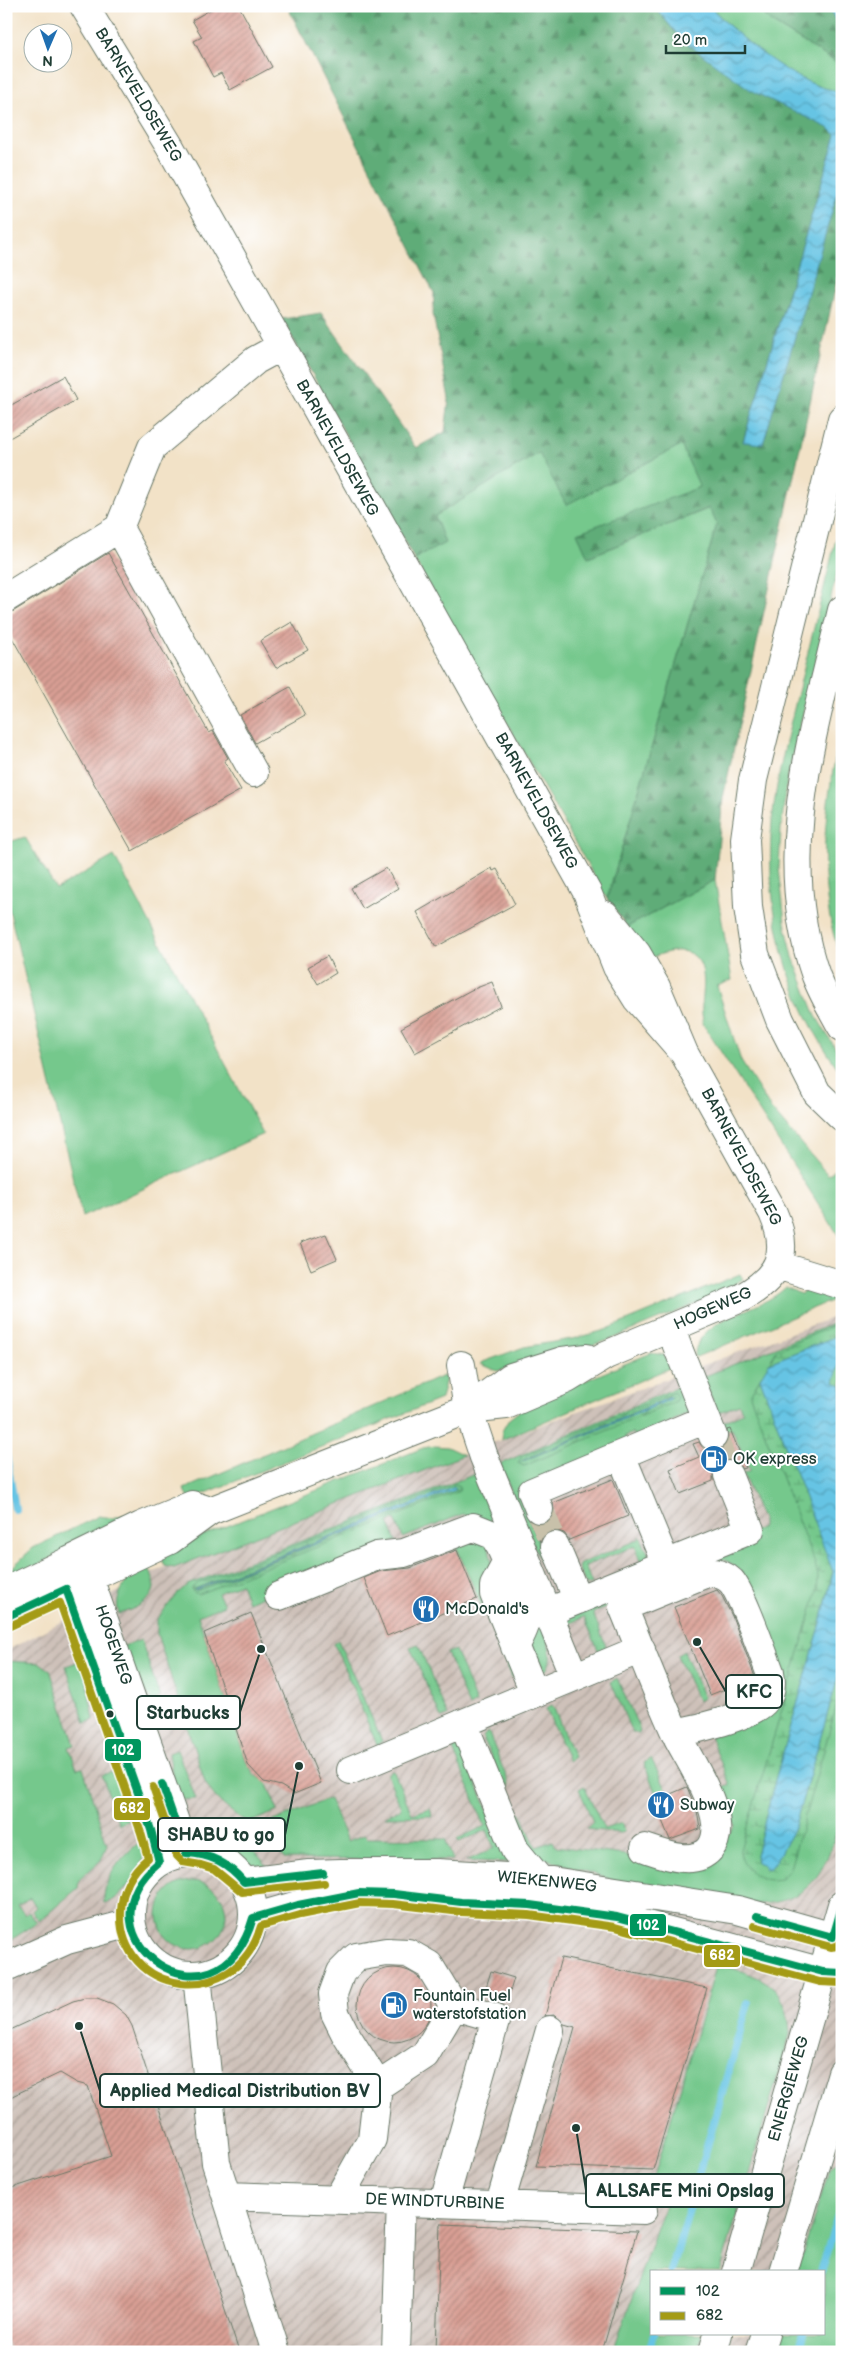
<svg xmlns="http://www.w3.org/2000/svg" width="848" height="2358" viewBox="0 0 848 2358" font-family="'Balsamiq Sans',sans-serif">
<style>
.industrial{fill:url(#industrial-furrows);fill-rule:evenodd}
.grass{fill:#74c88c;stroke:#4a8260}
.forest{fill:url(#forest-firs);stroke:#3f7456}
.wetland{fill:url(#wetland-marsh);stroke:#4a8260;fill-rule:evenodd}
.water{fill:url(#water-waves);stroke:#42808c}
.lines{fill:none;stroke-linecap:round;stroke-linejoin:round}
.stream{stroke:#66c4e4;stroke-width:8}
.building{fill:url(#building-hatch)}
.minor-tunnel{stroke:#c8c1aa;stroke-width:28;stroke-dasharray:28 14;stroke-linecap:butt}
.minor-casing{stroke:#697767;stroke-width:30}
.major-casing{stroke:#697767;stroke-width:30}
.highway-casing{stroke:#697767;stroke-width:30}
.minor{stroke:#fff;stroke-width:28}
.major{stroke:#fff;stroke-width:28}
.highway{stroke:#fff;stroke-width:28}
.bus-1-casing{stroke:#fff;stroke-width:11}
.bus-2-casing{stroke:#fff;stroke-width:11}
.bus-1{stroke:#00965e;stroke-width:8}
.bus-2{stroke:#a49b15;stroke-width:8}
.bus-dot{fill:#1f3d34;stroke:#fff;stroke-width:2}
.labels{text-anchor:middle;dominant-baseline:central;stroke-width:4;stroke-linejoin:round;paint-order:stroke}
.street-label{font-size:16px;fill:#1f3d34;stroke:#fff}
.poi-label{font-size:16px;fill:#1f3d34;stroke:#fff;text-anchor:start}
.leader{fill:none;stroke:#1f3d34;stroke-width:2}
.callout-dot{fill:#1f3d34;stroke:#fff;stroke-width:2}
.callout{fill:#fff;stroke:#1f3d34;stroke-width:2}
.callout-label{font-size:18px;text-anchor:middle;font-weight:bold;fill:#1f3d34}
.line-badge{stroke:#fff;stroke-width:2}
.badge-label{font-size:14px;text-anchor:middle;font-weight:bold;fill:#fff}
</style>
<defs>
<pattern id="industrial-furrows" width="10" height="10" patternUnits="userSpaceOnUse" patternTransform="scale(1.25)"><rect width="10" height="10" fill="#cec1b9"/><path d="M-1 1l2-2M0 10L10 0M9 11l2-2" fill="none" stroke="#a79e97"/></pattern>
<pattern id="forest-firs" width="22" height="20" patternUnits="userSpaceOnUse" patternTransform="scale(1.25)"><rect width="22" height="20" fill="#5fac78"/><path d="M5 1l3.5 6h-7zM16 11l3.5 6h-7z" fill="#4e8d63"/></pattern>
<pattern id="wetland-marsh" width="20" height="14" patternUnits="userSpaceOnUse" patternTransform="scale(1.25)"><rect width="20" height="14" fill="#74c88c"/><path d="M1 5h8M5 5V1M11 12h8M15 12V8" fill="none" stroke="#5fa473"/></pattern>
<pattern id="water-waves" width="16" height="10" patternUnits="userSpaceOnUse" patternTransform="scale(1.25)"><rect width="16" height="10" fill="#66c4e4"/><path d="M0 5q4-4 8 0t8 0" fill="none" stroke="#53a0ba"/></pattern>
<pattern id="building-hatch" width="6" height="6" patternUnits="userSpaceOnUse" patternTransform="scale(1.25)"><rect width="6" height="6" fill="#d99f94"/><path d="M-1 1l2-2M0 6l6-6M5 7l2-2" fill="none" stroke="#af837a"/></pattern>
</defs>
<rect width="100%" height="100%" fill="#fff"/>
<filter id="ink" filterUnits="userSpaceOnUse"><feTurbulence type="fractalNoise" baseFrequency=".02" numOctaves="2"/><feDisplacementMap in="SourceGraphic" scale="10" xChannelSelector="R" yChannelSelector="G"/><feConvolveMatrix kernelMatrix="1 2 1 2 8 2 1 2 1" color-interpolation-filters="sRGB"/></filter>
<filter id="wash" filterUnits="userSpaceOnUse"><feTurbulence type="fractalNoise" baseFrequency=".0096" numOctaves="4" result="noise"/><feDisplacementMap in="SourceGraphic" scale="20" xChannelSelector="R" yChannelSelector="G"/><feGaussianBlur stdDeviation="1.12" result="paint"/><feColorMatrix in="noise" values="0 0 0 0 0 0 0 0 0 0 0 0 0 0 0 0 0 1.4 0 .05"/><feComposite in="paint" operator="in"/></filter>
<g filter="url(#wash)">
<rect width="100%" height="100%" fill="#f2e2c7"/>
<path class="industrial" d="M842,1314V2352H6V1651L183,1557ZM652,2272H824V2334H652Z"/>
<path class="grass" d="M710,6H754L771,22L842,66V91C802,91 735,35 710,6Z
M681,444L700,487L588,557L710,508L717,524L607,899L414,559L444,543L435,516L539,453L582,497Z
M842,515V552L787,779L781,829L779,868L785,922L793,957L816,1016L842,1059V1074C787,1001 764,911 772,821C777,773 790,726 801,680C815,625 828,570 842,515Z
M842,727V962C814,886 824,804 842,727Z
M25,837L56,889L114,856L263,1134L82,1217L6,896V843Z
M715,880L732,980L717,986L741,1061L771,1109L828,1175L842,1164V1241L703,1024C703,1018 701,1011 702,1005C704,986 709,953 680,951C671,950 659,955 650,958L627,927Z
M740,1274L743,1279L710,1298L606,1341L497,1371L481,1364L483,1362L524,1347L577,1338L605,1330Z
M815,1286L838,1298L696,1357L694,1356C700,1314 759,1314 786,1287L800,1294Z
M842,1320V1813C827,1863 818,1902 757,1904L613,1880L537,1856L528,1848L516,1816L520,1812L536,1847L553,1841L556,1846L654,1859L716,1850L735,1826L720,1789L730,1785L710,1736L763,1711L756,1600L742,1572L724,1559L593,1613L607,1649L599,1652L584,1617L568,1624L564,1619L762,1527V1519L743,1474L750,1471L732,1429L725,1432L722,1422L743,1413L739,1404L718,1413L703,1377Z
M651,1353L664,1355L672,1367L501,1440L502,1431L509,1419L527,1405Z
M443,1376L446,1378L441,1399L191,1499L186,1495L184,1489Z
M680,1386L689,1412L636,1441L633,1433L625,1436L628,1444L522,1502L541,1549L552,1561L542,1565L500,1464Z
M435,1446L447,1447L464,1455L174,1568L165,1566L160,1555L162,1552L423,1448Z
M478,1473L505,1537L488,1525L463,1514L403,1538L395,1519L388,1522L396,1541L248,1602L241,1584L218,1593L224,1605L198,1616L247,1763L254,1774L266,1782L278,1811L248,1823C231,1812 215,1801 205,1782L157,1634V1619L177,1594L187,1585Z
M123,1515L131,1518L6,1581V1573L33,1548L99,1516L113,1518Z
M640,1536L649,1555L642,1563L635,1546L585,1566L592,1584L586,1585L578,1567L580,1564L638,1540Z
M487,1538L516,1681L512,1677L455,1544Z
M146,1562C149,1569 154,1578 154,1585C155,1602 131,1610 119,1614C112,1594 131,1573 146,1562Z
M535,1610C541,1626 560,1658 544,1672L528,1635Z
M141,1640L160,1698L151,1701L121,1647Z
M338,1640L382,1741L377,1745L334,1644Z
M418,1644L448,1716L441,1718L410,1647Z
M455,1650L476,1703L469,1707L447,1653Z
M684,1651L704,1698L698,1701L677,1655Z
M83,1660L94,1720L85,1723L66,1666Z
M6,1661L40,1663L50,1670L75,1745L69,1747L77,1769L83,1768L107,1845L101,1860L79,1880L78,1888L39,1921L32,1911L36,1907L30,1897L18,1906L25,1915L29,1912L37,1923L6,1943Z
M762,1668L757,1699L703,1713L747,1695L742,1683L758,1676Z
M617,1678L640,1730L639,1733H632L611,1682Z
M551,1705L553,1706L574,1757L569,1761L546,1709Z
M488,1731L510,1786L503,1785L483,1737Z
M459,1743L510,1862L466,1861L494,1848L487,1830L459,1842L457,1839L485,1826L452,1747Z
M177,1750L196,1799L176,1800L169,1753Z
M651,1758L668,1793L657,1797L644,1763Z
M392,1771L394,1772L412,1814L430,1808L432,1816L384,1817L401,1808L387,1774Z
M111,1772L137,1813L119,1825L102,1775Z
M584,1786L604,1829L622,1823L624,1832L620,1833L586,1829L593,1822L579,1789Z
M329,1799L347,1841L364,1835L367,1838L445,1839L453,1860L284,1859L276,1847L255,1828Z
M190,1825C225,1828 249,1841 269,1869L246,1867L199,1839L192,1833Z
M145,1839C144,1846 145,1853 143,1859C138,1874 120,1902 104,1903C102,1878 125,1851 145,1839Z
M158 1915a34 34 0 1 1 68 0a34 34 0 1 1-68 0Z
M717,1964C761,1977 787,1981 790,2034L720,2272H652V2334H702L696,2352H613L666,2202L648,2197Z
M842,2157V2352H772L777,2334H824V2272H797L830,2168Z"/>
<path class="forest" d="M287,6H654L682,40L830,129L836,135L743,441L763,444L842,178V257L723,798L715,880L627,927L607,899L717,524L709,508L588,557L577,533L700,487L681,445L566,505L539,453L435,516L445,543L414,559L282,319L321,313L416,448L445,432L449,399L433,314L434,293Z
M754,6H828L842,33V66L771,22Z"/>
<path class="wetland" d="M842,1322V1334L769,1363L777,1350Z
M760,1378L833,1571L821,1623L776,1777L756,1855L771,1866L773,1865L794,1828L842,1664V1687L791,1865C780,1894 741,1876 740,1850L817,1592L818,1576L815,1564L750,1395Z
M674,1392L677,1398L674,1402L524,1466L518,1463L521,1457ZM670,1397L653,1407L520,1462L521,1461Z
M455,1484L460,1486L459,1491L198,1594L193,1592L192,1588L196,1584ZM455,1487V1490L196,1591L194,1589Z"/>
<path class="water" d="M654,6H710C735,35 802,91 842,91V178L763,444L743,442L836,135L830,129L752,91L682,40Z
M828,6H834L842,22V33Z
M842,1334V1362H840L834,1382L842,1385V1664L794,1828L774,1864L771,1866L770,1869L764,1868V1865L757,1862L756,1855L776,1777L821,1623L833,1572L760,1378L769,1363Z
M671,1397V1399L653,1407L520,1462Z
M455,1487V1490L194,1590Z"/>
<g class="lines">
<path class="stream" d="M6,1456L15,1509
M671,2272L748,2003
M821,2272L842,2202
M649,2352L654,2334
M798,2352L803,2334"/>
</g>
<g id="blocks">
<path class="building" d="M217,6H239L272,67L230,90L221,73L213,77L194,41L202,37L192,20Z
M63,376L76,400L6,440V408Z
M108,553L209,733L213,731L228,758L224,761L241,790L132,851L6,627V614L14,611Z
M292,622L308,650L276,668L260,641Z
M290,687L305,715L255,743L240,715Z
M386,868L398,888L363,909L351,888Z
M492,868L493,871L497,869L515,904L436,947L417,912Z
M327,956L336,973L318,984L308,967Z
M492,982L501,1006L415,1053L401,1028L471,990Z
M326,1234L337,1259L311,1270L300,1243Z
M730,1429L746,1468L742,1469L738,1463L731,1460L722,1461L716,1465L713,1472V1481L680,1494L670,1469L699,1457L693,1444L699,1442L703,1448L710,1451L719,1450L726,1445L728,1438L727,1430Z
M613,1479L628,1516L569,1540L564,1533L557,1531H549L543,1536L540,1542L533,1523L544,1524L551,1519L554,1512L553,1503Z
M457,1550L477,1599L387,1636L364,1578L381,1571L410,1568Z
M717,1590L722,1596L732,1616L755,1677L710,1695L674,1607Z
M251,1613L321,1783L294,1794L281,1786L264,1782L248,1765L204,1633Z
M687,1787L697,1811L700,1829L670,1840L654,1801Z
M561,1958L707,1988L653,2170L536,2166L575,2027L564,2024L555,2015L545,2016Z
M357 2005a37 37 0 1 1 74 0a37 37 0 1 1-74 0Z
M491,1971L514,1978L507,2001L484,1994Z
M85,1998H97L113,2004L126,2015L132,2026L239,2352H11L6,2338V2190L111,2156L88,2086L77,2083L60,2073L6,2099V2032L73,2001Z
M440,2224L637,2231L602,2352H436Z"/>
</g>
</g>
<g filter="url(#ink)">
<use href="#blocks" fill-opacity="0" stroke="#697767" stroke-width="1"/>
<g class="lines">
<path class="minor-tunnel" d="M713,1436L728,1475
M539,1509L555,1546"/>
<g class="minor-casing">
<path id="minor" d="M84,6L170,147L587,892L617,967L637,999L684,1053
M6,598L119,528
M254,773L119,528L152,447L256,360L280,347
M777,1265L842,1285
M670,1328L713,1436
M461,1365L468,1409L484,1457L574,1676
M468,1409L506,1405L567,1379L606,1355L741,1298C779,1277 791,1254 773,1213L684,1053L656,987L637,954L605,915
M621,1455L666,1564
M539,1509L532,1492L706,1419
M555,1546L578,1600
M514,1579C529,1615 533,1612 515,1647
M6,1591L69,1561L89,1578L186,1853
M279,1596L377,1556L404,1553L473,1527L493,1535L500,1546L507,1562L494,1586V1594L534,1692
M548,1612L750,1530L728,1475
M6,1617L170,1540L210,1511L468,1409L511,1377L562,1361L587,1358
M463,1723L515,1850L539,1879
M351,1770L641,1649
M645,1848C663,1854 694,1867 710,1849C733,1820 687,1759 674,1730C656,1690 640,1648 623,1607L709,1572C718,1573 725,1575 731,1581C742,1593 763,1654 770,1672C772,1683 772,1694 764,1702C749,1717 697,1729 675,1733
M131 1914a61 61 0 1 1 122 0a61 61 0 1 1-122 0Z
M159,1862L151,1830L66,1589L69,1561L141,1526L192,1505L210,1511
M244,1882L309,1874L341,1873H437L539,1879L738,1910L833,1937L842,1947
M253,1918L298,1905L359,1893L394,1894L461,1902L530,1905L617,1917L823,1972L842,1973
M6,1967L67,1940L131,1923
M197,1975L216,2163L276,2352
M378,2086L425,2055L454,2006
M227,2196L643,2210
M338,2199L372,2139L378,2086L345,2033L335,2013L333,1994L341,1972L356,1957L386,1952L408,1953L429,1965L454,2006L496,2018L444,2202
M500,2204L550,2030
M396,2352L401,2201"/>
</g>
<g class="major-casing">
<path id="major" d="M736,2272L842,1905
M783,2272L842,2073
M713,2352L718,2334
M759,2352L765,2334"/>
</g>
<g class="highway-casing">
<path id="highway" d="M842,419L753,780L745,839L748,907L755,954L780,1020L817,1093L842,1117
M842,610C814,731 773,854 816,976C823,994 833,1011 842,1027"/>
</g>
<use href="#minor" class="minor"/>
<use href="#major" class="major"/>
<use href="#highway" class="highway"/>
<g class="bus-1-casing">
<path id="bus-1" d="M6,1617L66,1589L151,1830L159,1862C69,1938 218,2040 253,1918L298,1905L359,1893L394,1894L461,1902L530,1905L617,1917L823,1972L842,1973
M162,1784L186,1853C211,1854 228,1863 244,1882L323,1873
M757,1916L833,1937L842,1906"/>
</g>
<g class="bus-2-casing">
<path id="bus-2" d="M10,1626L60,1603L141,1833L148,1858C131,1872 122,1890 121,1911C117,1996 236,2013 261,1926L300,1915L360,1903L393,1904L461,1912L529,1915L615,1927L820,1982L841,1983
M153,1787L177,1856L183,1862L201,1865L214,1869L242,1892L324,1883
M754,1926L831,1947L837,1946L842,1942"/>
</g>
<use href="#bus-1" class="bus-1"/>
<use href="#bus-2" class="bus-2"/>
</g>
</g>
<defs>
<g id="fuel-disc" transform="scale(1.4375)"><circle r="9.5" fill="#1f6fb2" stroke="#fff"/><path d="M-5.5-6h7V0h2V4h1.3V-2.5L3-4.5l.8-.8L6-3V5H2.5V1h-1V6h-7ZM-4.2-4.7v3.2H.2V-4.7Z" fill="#fff"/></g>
<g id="restaurant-disc" transform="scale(1.4375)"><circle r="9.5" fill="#1f6fb2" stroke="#fff"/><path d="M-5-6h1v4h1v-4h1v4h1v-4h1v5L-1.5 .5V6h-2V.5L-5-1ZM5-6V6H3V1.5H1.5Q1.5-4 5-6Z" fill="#fff"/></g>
</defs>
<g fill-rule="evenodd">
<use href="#fuel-disc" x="714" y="1459"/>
<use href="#restaurant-disc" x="426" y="1609"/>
<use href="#restaurant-disc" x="661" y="1805"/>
<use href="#fuel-disc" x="394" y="2005"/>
</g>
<circle class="bus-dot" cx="110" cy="1714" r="4.5"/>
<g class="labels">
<g class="street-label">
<text transform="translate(138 95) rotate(59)">BARNEVELDSEWEG</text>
<text transform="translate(337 448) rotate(61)">BARNEVELDSEWEG</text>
<text transform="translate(536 801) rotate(61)">BARNEVELDSEWEG</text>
<text transform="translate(741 1157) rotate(62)">BARNEVELDSEWEG</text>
<text transform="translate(713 1309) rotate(-24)">HOGEWEG</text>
<text transform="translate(113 1645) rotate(71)">HOGEWEG</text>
<text transform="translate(547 1882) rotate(6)">WIEKENWEG</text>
<text transform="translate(789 2089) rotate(-74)">ENERGIEWEG</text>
<text transform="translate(435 2202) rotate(2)">DE WINDTURBINE</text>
</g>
<g class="poi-label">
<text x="733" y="1459">OK express</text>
<text x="445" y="1609">McDonald's</text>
<text x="680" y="1805">Subway</text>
<text x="413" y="1996">Fountain Fuel<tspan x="413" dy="18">waterstofstation</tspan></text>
</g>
</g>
<path class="leader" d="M697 1642L726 1692M261 1649L240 1712M299 1766L285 1835M79 2026L100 2091M576 2128L586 2190"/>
<g class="callout-dot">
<circle cx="697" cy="1642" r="5"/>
<circle cx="261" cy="1649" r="5"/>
<circle cx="299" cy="1766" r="5"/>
<circle cx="79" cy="2026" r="5"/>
<circle cx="576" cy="2128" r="5"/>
</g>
<g class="callout">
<rect x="726" y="1675" width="56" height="33" rx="5"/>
<rect x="137" y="1696" width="103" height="33" rx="5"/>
<rect x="158" y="1818" width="127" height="33" rx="5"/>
<rect x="100" y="2074" width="280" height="33" rx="5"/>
<rect x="586" y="2174" width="198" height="33" rx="5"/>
</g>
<g class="callout-label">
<text x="754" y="1698">KFC</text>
<text x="188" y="1719">Starbucks</text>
<text x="221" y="1841">SHABU to go</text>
<text x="240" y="2097">Applied Medical Distribution BV</text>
<text x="685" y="2197">ALLSAFE Mini Opslag</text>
</g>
<g class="line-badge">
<rect x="104" y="1738" width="38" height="24" rx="5" fill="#00965e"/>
<rect x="113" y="1797" width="38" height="24" rx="5" fill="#a49b15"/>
<rect x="629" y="1913" width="38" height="24" rx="5" fill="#00965e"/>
<rect x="703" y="1944" width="38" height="24" rx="5" fill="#a49b15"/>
</g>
<g class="badge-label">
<text x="123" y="1755">102</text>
<text x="132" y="1813">682</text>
<text x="648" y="1930">102</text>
<text x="722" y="1960">682</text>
</g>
<rect width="848" height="2358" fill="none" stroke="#fff" stroke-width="25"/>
<rect x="650" y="2270" width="175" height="65" fill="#ffffff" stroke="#a5b1ae"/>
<rect x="660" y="2287" width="25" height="8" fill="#00965e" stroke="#a5b1ae"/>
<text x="696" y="2296" font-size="15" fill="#1f3d34">102</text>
<rect x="660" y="2312" width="25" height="8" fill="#a49b15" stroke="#a5b1ae"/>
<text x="696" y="2320" font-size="15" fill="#1f3d34">682</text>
<g transform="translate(48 48) rotate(182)"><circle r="24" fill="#ffffff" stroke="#a5b1ae"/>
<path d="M0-4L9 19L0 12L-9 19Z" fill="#1f6fb2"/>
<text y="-8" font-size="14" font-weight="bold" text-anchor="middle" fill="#1f3d34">N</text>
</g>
<path d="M666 45v8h79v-8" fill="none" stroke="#1f3d34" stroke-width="2.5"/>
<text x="673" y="45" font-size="15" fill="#1f3d34" stroke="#ffffff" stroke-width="4" paint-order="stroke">20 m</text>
</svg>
